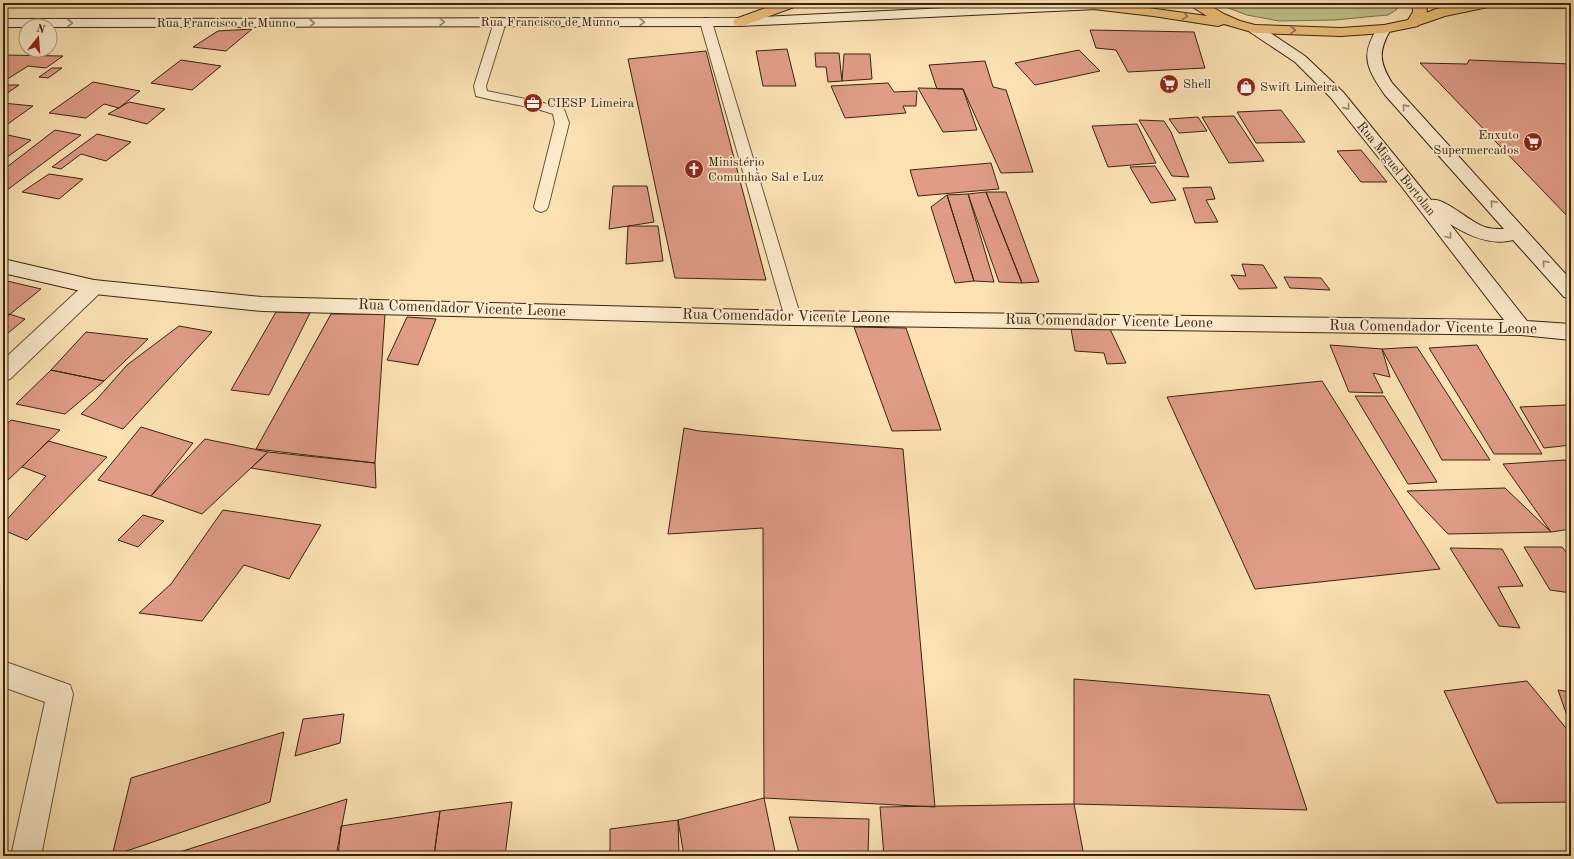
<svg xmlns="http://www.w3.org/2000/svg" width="1574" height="859" viewBox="0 0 1574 859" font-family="'Old Standard TT',serif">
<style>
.green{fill:#bfc38c;stroke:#7c7350}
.building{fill:#e09c87;stroke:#382313}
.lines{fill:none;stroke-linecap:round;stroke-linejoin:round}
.lane-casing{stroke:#69533b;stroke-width:2}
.street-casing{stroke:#69533b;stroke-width:2}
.secondary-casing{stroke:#382313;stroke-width:2}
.primary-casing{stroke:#382313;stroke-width:2}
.highway-casing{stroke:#382313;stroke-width:2}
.lane{fill:#fdecce;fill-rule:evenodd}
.street{fill:#fdecce;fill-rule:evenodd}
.secondary{fill:#fdecce;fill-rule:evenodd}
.primary{fill:#eec17a;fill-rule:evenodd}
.highway{fill:#eec17a;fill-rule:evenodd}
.oneway{stroke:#937246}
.oneway2{stroke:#9a8870}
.labels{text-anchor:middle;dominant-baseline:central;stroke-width:3.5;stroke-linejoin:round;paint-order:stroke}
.far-street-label{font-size:13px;fill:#382313;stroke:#fdecce}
.far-poi-label{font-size:13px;fill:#382313;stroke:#fdecce;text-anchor:start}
.street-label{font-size:15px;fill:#382313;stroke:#fdecce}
</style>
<rect width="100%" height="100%" fill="#fce2b3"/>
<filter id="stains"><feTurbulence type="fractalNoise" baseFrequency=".005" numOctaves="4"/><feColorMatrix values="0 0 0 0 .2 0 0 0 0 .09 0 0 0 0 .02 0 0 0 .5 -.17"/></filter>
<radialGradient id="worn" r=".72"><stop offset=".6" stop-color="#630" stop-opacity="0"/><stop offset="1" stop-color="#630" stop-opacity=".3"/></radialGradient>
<path class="green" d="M1215,3H1401L1396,10L1388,15L1376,16L1335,20L1279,21L1247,15Z"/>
<path class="building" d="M252,29L226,51L193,47L218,31Z
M1090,30L1194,32L1205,68L1128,72L1116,50L1096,48Z
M787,49L796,86H763L756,51Z
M1079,50L1100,71L1035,85L1015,63Z
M706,51L766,280L675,278L628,59Z
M815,53H839L842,81L828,82L826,67H816Z
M844,54H870L872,79L842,81Z
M3,55L63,56L46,68L28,66L6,80H3Z
M181,60L221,66L192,90L151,83Z
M1469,60L1571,64V220L1420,63L1467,64Z
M985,61L993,87L1006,90L1033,172L1001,173L963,89H937L929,65Z
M52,68H62L48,78L39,77Z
M93,82L140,91L119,108L104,104L86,118L49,113Z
M888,83L894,92L917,91L916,106H903L906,113L845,118L831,86Z
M3,85H19L3,96Z
M918,88L963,89L977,130L943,132Z
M129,102L165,109L147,124L108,114Z
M3,103L33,106L5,126H3Z
M1281,110L1305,142L1256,143L1237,112Z
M1234,116L1264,161L1229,163L1202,117Z
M1198,117L1207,131L1179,133L1169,119Z
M1139,120L1164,121L1171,132L1189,177L1172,176Z
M1137,124L1156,163L1108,167L1092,126Z
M55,130L81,135L3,193V170Z
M3,134L31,140L3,160Z
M97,134L131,142L106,161L81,154L61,169L52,167Z
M1361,150L1387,182H1361L1337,151Z
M991,163L999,189L918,196L910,170Z
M1155,166L1176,200L1151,203L1130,167Z
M49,174L83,179L59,199L22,192Z
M613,186H647L654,222L609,229Z
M1211,187L1215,199L1206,200L1218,222L1195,223L1183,188Z
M986,192H1006L1039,282L1022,283Z
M986,192L1022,283L999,282L968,194Z
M968,194L994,282L974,281L947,195Z
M947,195L974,281L955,283L931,207Z
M628,226H658L663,261L626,264Z
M1242,264L1263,265L1277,288L1239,289L1231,275L1246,276Z
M1284,277L1321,278L1330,290L1290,288Z
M3,280L41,289L3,320Z
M276,312L310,313L269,395L231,390Z
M9,314L25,319L8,333L3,332V320Z
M331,314H385L375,463L256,449Z
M407,317L436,319L418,365L387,360Z
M179,326L212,332L123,429L81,414L97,399L127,365Z
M854,327L906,328L941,430L892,431Z
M1071,329H1110L1126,363L1107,364L1104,353L1075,351Z
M86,332L148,339L104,381L51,370Z
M1330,345L1382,349L1390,377L1373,373L1383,393L1349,392Z
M1477,345L1542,454H1494L1429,348Z
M1417,347L1490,460H1442L1382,349Z
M51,370L104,381L65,414L16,404Z
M1322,381L1440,569L1255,589L1167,397Z
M1355,396H1384L1437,482L1408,484Z
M1566,405L1571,413V445L1544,448L1520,407Z
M11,420L60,430L3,485V428Z
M141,427L193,443L151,496L98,480Z
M684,428L699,431L903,449L935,807L764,798L763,528L668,534Z
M205,439L268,452L202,514L151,496Z
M48,441L107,457L27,540L3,530V524L46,476L22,467Z
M268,452L375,463L376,488L251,468Z
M1565,460L1571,468V529L1551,532L1503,464Z
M1505,488L1551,532L1448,534L1407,491Z
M223,510L321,525L289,579L244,565L202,621L139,613L171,584Z
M143,515L164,521L138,547L118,540Z
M1524,547H1562L1571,558V593L1550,590Z
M1450,548L1502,549L1523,586L1498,587L1520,628L1499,626Z
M1074,679L1269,695L1307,810L1074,804Z
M1527,681L1571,734V802L1497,803L1444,691Z
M1558,690L1571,692V727Z
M344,714L340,743L295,756L303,719Z
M284,732L270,802L112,856L131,778Z
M764,798L776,856H684L678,820Z
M347,799L336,856H167Z
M512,802L505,856H434L440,811Z
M1074,804L1084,856H884L880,807Z
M440,811L434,856H338L341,826Z
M789,817L869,819L868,856H800Z
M678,820L679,856H610V829Z"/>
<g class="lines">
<g class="lane-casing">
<path id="lane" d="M500,18L504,19L506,22L486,86L487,91L540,102L564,109L569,123L548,207L546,210L541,212L536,210L534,207L555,123L553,114C529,105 502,103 476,96L474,86L494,22L496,19Z
M706,18L710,19L712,22L801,318L799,322L793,324L787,322L785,318L700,22L702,19Z"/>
</g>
<g class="street-casing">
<path id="street" d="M94,280L101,282L104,287L101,292L10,379L3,381V360L87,282Z
M3,661L70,685L73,694L41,856H11L45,702L3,687Z"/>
</g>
<g class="secondary-casing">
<path id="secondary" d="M1050,3H1103L1104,5L1102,8L1097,9L740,26L50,27V26H26V27H3V19L740,18Z
M1255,25L1260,26L1305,56L1343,92L1431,200C1443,197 1467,219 1480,225C1487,229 1495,229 1504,229L1385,95C1367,69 1359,55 1379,26L1384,25L1389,26L1391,29C1378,51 1379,62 1392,83L1571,280V299L1564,297L1513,240C1491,246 1469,236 1450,224L1527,321L1571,324V340L1521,335L793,325L262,311L94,294L3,273V259L94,280L262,297L793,311L1504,320L1402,187L1331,98L1295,62L1250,32L1248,29L1250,26Z"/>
</g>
<g class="primary-casing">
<path id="primary" d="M1466,3H1571V8L1488,7L1445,16L1413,27L1408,26L1406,23L1408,20L1436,9Z"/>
</g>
<g class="highway-casing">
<path id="highway" d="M779,3H799L797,6L745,25L740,26L735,25L733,22L735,19Z
M1069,3H1112L1207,16L1191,6L1189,3H1206L1224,14L1240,21L1255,25L1341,28L1384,25L1408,20L1413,12L1412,3H1426L1427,12L1418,26L1384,33L1341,36L1255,33L1224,24L1218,26L1153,16L1076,7L1071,6Z"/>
</g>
<use href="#lane" class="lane"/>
<use href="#street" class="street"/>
<use href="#secondary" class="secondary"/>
<use href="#primary" class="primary"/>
<use href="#highway" class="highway"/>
</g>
<defs><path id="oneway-chevron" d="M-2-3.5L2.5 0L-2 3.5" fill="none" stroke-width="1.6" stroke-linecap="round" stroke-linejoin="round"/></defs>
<g class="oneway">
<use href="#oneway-chevron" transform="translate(1185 16) rotate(9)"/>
<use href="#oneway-chevron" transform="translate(1293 30) rotate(3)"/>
</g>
<g class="oneway2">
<use href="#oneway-chevron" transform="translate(442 22)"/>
<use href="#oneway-chevron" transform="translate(642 22)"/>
<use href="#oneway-chevron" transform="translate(70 23)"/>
<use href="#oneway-chevron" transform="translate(312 23)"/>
<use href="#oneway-chevron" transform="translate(1347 107) rotate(51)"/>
<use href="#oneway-chevron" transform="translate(1405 107) rotate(-132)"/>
<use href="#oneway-chevron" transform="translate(1493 203) rotate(-132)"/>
<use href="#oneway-chevron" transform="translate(1449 236) rotate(52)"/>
<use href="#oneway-chevron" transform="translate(1545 263) rotate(-131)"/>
</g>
<defs>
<g id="supermarket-disc" transform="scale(1)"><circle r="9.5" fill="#8f2418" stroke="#fdecce"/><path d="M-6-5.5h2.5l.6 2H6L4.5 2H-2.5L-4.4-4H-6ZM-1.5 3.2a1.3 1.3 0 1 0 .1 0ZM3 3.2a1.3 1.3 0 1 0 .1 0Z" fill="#fff"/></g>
<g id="shop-disc" transform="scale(1)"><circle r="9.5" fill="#8f2418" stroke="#fdecce"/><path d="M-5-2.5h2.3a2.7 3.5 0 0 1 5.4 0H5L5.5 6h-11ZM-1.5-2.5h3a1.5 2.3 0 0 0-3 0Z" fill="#fff"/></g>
<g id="office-disc" transform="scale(1)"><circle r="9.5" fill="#8f2418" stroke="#fdecce"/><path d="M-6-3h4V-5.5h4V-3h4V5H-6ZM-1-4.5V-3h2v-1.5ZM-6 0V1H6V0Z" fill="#fff"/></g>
<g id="church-disc" transform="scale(1)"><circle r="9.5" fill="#8f2418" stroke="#fdecce"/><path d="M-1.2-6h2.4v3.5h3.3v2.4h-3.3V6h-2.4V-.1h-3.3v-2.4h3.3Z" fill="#fff"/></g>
</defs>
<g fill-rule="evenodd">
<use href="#supermarket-disc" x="1169" y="84"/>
<use href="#shop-disc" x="1246" y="87"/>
<use href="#office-disc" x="533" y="103"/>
<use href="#supermarket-disc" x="1533" y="142"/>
<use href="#church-disc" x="694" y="169"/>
</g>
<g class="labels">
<g class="far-street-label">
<text x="550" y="22">Rua Francisco de Munno</text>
<text x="226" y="23">Rua Francisco de Munno</text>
<text transform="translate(1396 169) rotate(51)">Rua Miguel Bortolan</text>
</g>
<g class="far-poi-label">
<text x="1183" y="84">Shell</text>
<text x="1260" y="87">Swift Limeira</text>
<text x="547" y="103">CIESP Limeira</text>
<text x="1519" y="135" text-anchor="end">Enxuto<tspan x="1519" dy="15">Supermercados</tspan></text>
<text x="708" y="162">Ministério<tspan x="708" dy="15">Comunhão Sal e Luz</tspan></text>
</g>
<g class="street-label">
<text transform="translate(462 309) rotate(2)">Rua Comendador Vicente Leone</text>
<text transform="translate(786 317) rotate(1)">Rua Comendador Vicente Leone</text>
<text transform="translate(1109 322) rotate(1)">Rua Comendador Vicente Leone</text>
<text transform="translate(1433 328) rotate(1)">Rua Comendador Vicente Leone</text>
</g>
</g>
<rect width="1574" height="859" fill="none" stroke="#fce2b3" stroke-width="16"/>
<rect x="4" y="4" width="1566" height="851" fill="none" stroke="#382313" stroke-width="2"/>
<rect x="8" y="8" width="1558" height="843" fill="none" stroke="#382313"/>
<g transform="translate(38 38) rotate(17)"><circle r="19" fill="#fdecce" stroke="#ae9c83"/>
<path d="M0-3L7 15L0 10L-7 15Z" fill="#8f2418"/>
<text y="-6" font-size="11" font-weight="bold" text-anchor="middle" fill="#382313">N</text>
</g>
<rect width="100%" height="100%" filter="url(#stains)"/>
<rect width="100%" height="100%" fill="url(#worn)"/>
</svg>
